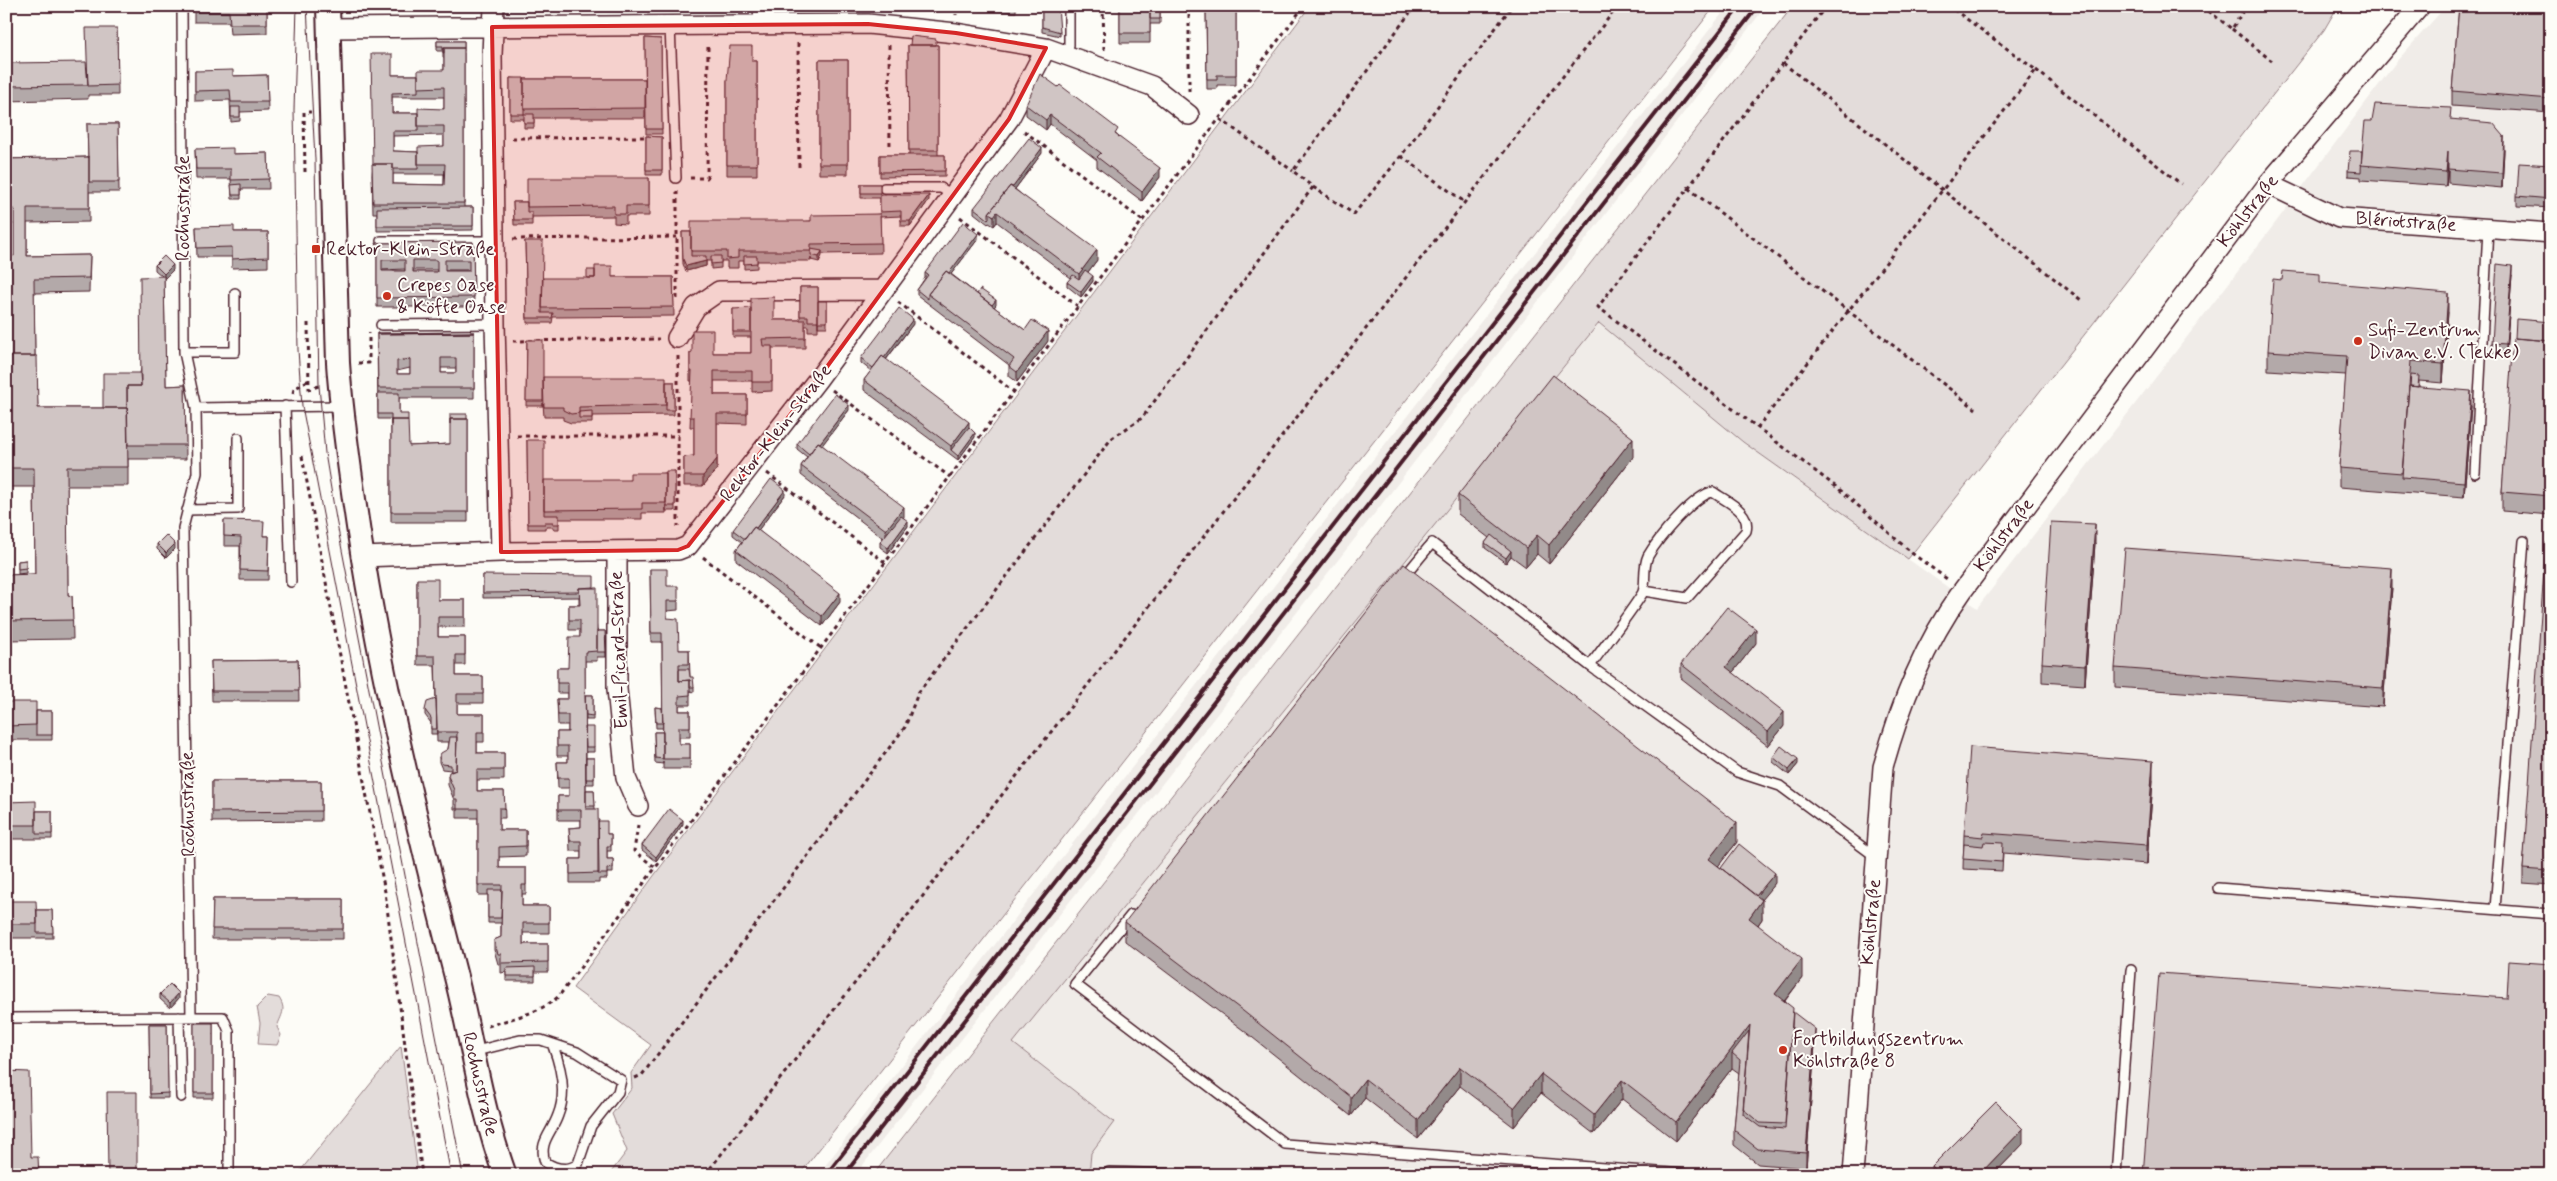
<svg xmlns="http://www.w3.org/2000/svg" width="2557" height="1181" viewBox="0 0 2557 1181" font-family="Mynerve,sans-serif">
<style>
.built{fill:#f0ece8}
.green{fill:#e3dcda;stroke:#967e82}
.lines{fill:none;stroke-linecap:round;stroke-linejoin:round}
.service-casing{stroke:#4a1f2b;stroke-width:12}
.minor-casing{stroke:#4a1f2b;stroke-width:22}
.tertiary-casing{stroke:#4a1f2b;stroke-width:26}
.path{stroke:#4a1f2b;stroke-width:3;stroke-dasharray:4 4;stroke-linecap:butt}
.service{stroke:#fdfcf7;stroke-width:9}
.minor{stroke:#fdfcf7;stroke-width:19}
.tertiary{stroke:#fdfcf7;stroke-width:22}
.tram{stroke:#4a1f2b;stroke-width:1}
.rail{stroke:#4a1f2b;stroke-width:4}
.wall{fill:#b3a9a9;stroke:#4a1f2b;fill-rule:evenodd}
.shaded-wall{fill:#928a89;stroke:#4a1f2b}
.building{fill:#d0c5c4;stroke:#4a1f2b;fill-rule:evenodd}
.marked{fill:#d62828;fill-opacity:0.2;stroke:#d62828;stroke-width:4;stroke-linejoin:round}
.poi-dot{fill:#c8321e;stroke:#fdfcf7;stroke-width:2}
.labels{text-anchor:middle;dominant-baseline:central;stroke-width:4;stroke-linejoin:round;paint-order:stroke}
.street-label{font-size:19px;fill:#4a1f2b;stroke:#fdfcf7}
.poi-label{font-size:19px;fill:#4a1f2b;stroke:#fdfcf7;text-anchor:start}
</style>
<rect width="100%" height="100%" fill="#fdfcf7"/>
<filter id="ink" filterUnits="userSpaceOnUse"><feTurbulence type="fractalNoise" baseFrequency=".02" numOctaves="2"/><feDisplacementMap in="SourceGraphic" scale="10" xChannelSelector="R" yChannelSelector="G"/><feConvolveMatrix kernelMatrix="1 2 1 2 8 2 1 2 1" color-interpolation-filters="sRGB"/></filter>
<g filter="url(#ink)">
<path class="built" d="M1728,6H1766L1375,513L855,1175H818L1083,830Z
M2446,6H2551V1175H1089L1091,1153L1013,1043L1599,323L1743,442L1977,608L2273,226L2396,62Z"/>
<path class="green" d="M1310,6H1715L799,1175H609L627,1151L612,1114L632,1088L631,1073L651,1045L573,988L653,877Z
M1793,6H2338L2324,30L1908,559L1743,442L1599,323L1013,1043L1114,1122L1091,1153L1089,1175H873Z
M268,996L279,998C287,1010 281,1015 277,1027L281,1035L277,1045L258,1044L260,1023L257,1007Z
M401,1046L418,1175H297Z"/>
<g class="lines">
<g class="service-casing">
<path id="service" d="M670,26L676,178
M1066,55L1069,45V6
M884,188H941L954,196
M381,241H495
M381,325L495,324
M184,352H235V293
M285,406L291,582
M196,408L341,406
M2475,473L2488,229
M187,510L238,509V438
M1403,578L1432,543L1590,666L1737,772L1780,786L1876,857
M1590,666C1607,642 1626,619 1642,594C1647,586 1642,568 1648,556C1657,540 1695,494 1713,492C1727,502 1751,511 1746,531L1687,598L1644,591
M2218,888L2551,914
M2495,909L2524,541
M1131,915L1075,984L1285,1144L1698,1175
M179,1017L181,1097
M191,1017H223L229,1031V1175
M6,1018L191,1017L183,528L197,473L196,408L184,352L182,6
M472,1052L520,1040H541L577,1052L621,1080L618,1092L591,1126L578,1164C567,1172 556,1169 545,1162C538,1142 552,1133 558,1115C567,1093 561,1067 553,1046
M1109,1175V1172L1212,1175
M2116,1175L2131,970"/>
</g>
<g class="minor-casing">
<path id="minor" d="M494,6L492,55L495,324L501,552
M763,6L764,24
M329,28L868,24L956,33L1046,48L1152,86L1189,115
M2268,184L2339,218L2551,233
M677,338L696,307L719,291L883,290
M617,551V689L626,778L638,806
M361,557L501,552L678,550L688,546L818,379L1009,119L1046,48
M1853,1175L1883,767C1901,703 1924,644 1963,590L2268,184L2420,6"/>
</g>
<g class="tertiary-casing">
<path id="tertiary" d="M328,6L338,363C341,407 347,449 353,492C375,654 414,814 455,973C472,1040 481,1109 505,1175"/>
</g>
<path class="path" d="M956,6V15
M1103,6L1104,50
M1826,6L1598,307L1839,489L1913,554L1947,579
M2202,6L2232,29L2246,6
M2232,29L2272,61
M798,43L799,167
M889,45L890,149
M1783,63L2081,300
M2036,70L2181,184
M1189,91V6
M1220,119L1293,171
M1024,131L1143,221
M512,138L649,137
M1401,156L1466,203
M305,172L304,112H311
M690,178H707L708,44
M1313,187L1354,214L1401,156L1512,6
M1688,188L1976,409
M677,191V300
M960,217L1079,307
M513,239L677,237
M898,302L1014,392
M308,323L309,389L319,386
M513,341L659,339
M678,356V527
M358,363H369V333
M832,390L950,477
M293,393L294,389L309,380
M1757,428L2036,70L1949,6
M517,436H679
M302,456L385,892L422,1175
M767,473L886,563
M703,557L821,648
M638,825L634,851L656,868
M488,1026C512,1018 541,1013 559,996L1304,6
M635,1078L642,1075L905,727L918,693L1111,439L1142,418L1313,187L1293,171L1415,6
M705,1175L1618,6"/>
<use href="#service" class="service"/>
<use href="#minor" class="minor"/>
<use href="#tertiary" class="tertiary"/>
<path class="tram" d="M297,6L294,110L298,350L302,406L451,1175
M307,6L315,159L319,386L325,453L336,519L463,1175"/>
<path class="rail" d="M826,1175L1740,6
M844,1175L1758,6"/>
</g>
<path class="wall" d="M194,6H267V33L230,34L229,22H194Z
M523,6H546V7L523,8Z
M555,6H578V8H555Z
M890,6H912V11L890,10Z
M979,6H1016V12L979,10Z
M1042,6L1060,32V36L1042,32Z
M1120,6H1160V24H1150V43H1120Z
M1206,6H1236V85H1217V89H1207Z
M2459,6H2550L2551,113L2452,106V91Z
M117,28L118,95H88V99L6,101V63L87,72Z
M645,38L661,39L662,134H646Z
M437,41H464V207H473V230L377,231V213H373L372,174L373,164L392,75H418L444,70V57H443V51H437ZM392,97H444V109L418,113H392ZM444,135V146L418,152L393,151V136ZM393,174H444V185L393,184Z
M908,45H938V155H945V176L880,177V155H909Z
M819,60H848V174H819Z
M752,61H757V175H727V80Z
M195,71L233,76L267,75L268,111L240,112V121L231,122L230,100L195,101Z
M510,78L524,79H645V118H534V128H524V119H510Z
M1058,87L1118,136L1160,177L1142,201L1097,167V160L1050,124L1046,130L1026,115V105Z
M2451,119L2504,150L2502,188L2448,183V170L2446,186L2361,180V177L2348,176V171L2362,151L2372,121Z
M87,124H118L119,192H89V222L27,223V256L90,255L89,292L34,293L35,356L38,408H103L140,373L162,276L155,270V265L173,270L164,278L166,386L185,385L186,459H128V486H67L68,595L72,596L73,639L6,640V575L35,574L34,487H6V256H14V224H6V159L88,157Z
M646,136L662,137V175H646Z
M195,149L233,154L268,153L269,189H241V199H232L231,179H196Z
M1042,153L1015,189L1097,260L1088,272L1093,281L1081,297L1067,286V282L1071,278L997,222L994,226L989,223L988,224L974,213V208Z
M2551,165V208L2517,206V196Z
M649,178V216H626V224L614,223V216L532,217V225H514L513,202H527Z
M861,184H880V195L929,200L910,226H901V216L880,217L881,253L822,254L819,262L811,260V258V261H757V268L744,269V261H738V268H727V261H721V268L711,269V261H706V266L686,271L683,264L682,232H691L811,221L880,214V198H861Z
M196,227L234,232H268V267L232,268V257H197Z
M978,239L951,274L977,294L996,305L994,307L1025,330L1048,341L1017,382L1009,376V365L917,295V290L925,278V273Z
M525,241L542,305L612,277H673L674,316L553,317L552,323H527Z
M473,242L474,307H377V243ZM405,269V271H382V270ZM413,270H437V272H413ZM445,270H469V271H445Z
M2512,275L2506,353L2492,352V343Z
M2320,283L2448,312L2443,383L2419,381V387L2471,406L2464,497L2339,487V468L2346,375L2268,370V351Z
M800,287H818V331H808V326H805V348H772V391L752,392V381H714V395H747V424L717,423V469L703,486H684V457L694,456V427H690L692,381H690V353H751V337H733V309L774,320H800Z
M818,301H827V327H818Z
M2551,322V515L2502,511V492L2515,338Z
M913,324L886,360L969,427L975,437L958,460L864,390V380L871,371L861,363V358Z
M474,332V398H399V414L409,446L450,444L467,419H468V522H391V419H378L377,333ZM410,368V374H397V371ZM441,368H456V373H441Z
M527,340L543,383L674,382V415L592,416V423H571L563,420V417H544L543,403V406H526Z
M849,410L822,445L904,517L903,518L908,526L888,553L880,547V542L883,538L801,475V466L807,457L797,449V444Z
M527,440L544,501L630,480L675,471V511H666V505V513H642V519H559V529H553V527H545V529H528Z
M1633,457L1549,564L1537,554L1526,567L1511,556L1506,563L1485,548V543L1489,538L1458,514V495Z
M785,495L758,530L840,602L822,626L736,560V550L742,542L733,535V530Z
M224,520L264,536H269L268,580H240V546H224Z
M2095,543L2085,685L2042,682V663Z
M2551,543V885L2523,883V869Z
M157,544L175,549L166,558L157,549Z
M26,560V573L18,574V561Z
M650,569L667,586L678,601V610L667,611V618L679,650H689L690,677L694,687V692L690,691V705H679V711H690V737H679V744H690V769H663V762V764L655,763L654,732H663L662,642H651Z
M483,575L594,587L597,631H605L606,657H597V661H585V727L594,747V752H586V790H594L595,809L598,832L607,834H611V851H607V859H613V873H607V879H599V883H570V859H581V851H570L569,828L581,827V820H558V796H569V788H558L557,762H568V756H557V732H568V725H558L557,699H568V693H557V668H568L580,637V630H569V605H579V597L483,598Z
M417,579L438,600H465V627H438V637H465V665H456V676H483V703H457V714H484V742H477V753H504V780H477V791H504L505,818H499V830H526V856L499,857V868H526V894H522V906H549V933H523V944H548V972H535V981H506V972L501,973V964H498L494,950V940L501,937V923H488V895H478V818H457V809H454V800L448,785V776L451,772V770L442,769L439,762V757L448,749L449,742H437L435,665H417Z
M2392,587L2383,707L2115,687V668Z
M1756,643L1733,672L1784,726L1768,746L1681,678V664Z
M298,660L299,701H212L211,661Z
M585,695H593V720H586Z
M436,699L437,734H431V723L425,715V710Z
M6,702L36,711H52V740H6Z
M655,707L662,708L663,728H656Z
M1773,757L1798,764L1789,775L1773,762Z
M586,758H594V784H586Z
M2153,780L2147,864L2003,853L2002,871L1963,869L1964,835Z
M212,781H321V821L212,822Z
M6,802L36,811H52V839H6Z
M683,824L656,861L642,850V845Z
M1737,842L1718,866L1721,868L1775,883L1761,899L1762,919L1758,925L1802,978L1785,1001L1815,1044L1806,1168L1758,1164L1734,1145V1130L1739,1073L1732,1068L1676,1141L1622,1099L1594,1134L1541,1093L1514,1127L1460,1086L1418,1139L1365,1098L1351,1116L1243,1030L1125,941V922Z
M213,899H343V939H212Z
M6,901L37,910H52L53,938H6Z
M160,994L179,998L170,1008L160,999Z
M194,1023H213V1098H194Z
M149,1024H167L168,1098H150Z
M6,1071L31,1157L9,1167H6Z
M2023,1144L1993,1175H1932V1166Z"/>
<path class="shaded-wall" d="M1050,115V124L1046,130V120Z
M2504,136V150L2502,188V173Z
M1042,148V153L997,213V222L994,226V216L992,215Z
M2448,151V165L2446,186V172Z
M1160,168V177L1142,201V192Z
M929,195V200L910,226V221Z
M978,234V239L933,298L931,296Z
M1097,250V260L1079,284V274Z
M822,251V256L819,262V257Z
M706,261V266L686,271V266Z
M173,265V270L164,279V274Z
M2512,266V275L2506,353V344Z
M1093,276V281L1081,297V292Z
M2448,293V312L2443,383V364Z
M996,300V305L989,313V308Z
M913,319V324L875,374V370Z
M1048,331V341L1017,382V372Z
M2471,391V406L2464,497V482Z
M849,405V410L811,460V455Z
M969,422V432L951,450V446Z
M975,433V437L958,460V456Z
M1633,438V457L1549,564V545Z
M717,459V469L703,486V476Z
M785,490V495L747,545V540Z
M904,507V517L886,540V530Z
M908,521V526L888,553V548Z
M2095,524V543L2085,685V666Z
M1537,535V554L1526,567V548Z
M175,544V549L166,558V553Z
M1511,551V556L1506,563V558Z
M2392,568V587L2383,707V688Z
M840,593V602L822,626V616Z
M1756,629V643L1726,681V667Z
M1784,712V726L1768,746V732Z
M1798,759V764L1789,775V770Z
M2153,761V780L2147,864V845Z
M683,820V824L656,861V857Z
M1737,823V842L1709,878V859Z
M1775,873V883L1752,911V901Z
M1762,900V919L1749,937V918Z
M1802,959V978L1775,1013V994Z
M179,993V998L170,1008V1003Z
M1750,1025L1749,1046L1732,1053V1068L1676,1141V1122Z
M1815,1029V1044L1806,1168V1153Z
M1460,1067V1086L1418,1139V1120Z
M1541,1074V1093L1514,1127V1108Z
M1365,1079V1098L1351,1116V1097Z
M1622,1080V1099L1594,1134V1115Z
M2023,1129V1144L1993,1175H1979Z"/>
<path class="building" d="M194,6H267V24H230L229,12H194Z
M992,6H1016V8Z
M1042,6H1058L1060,32L1042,27Z
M1120,6H1150V33H1120Z
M1150,6H1160V19H1150Z
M1206,6H1236V75H1217V79H1207Z
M2459,6H2538L2551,7V99L2452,91Z
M86,28H117L118,85L88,86Z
M911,36L936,39V45H910Z
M645,38L661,39L662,129H646Z
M437,41H464V48H444V53H443V46H437Z
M908,45H938V150H909Z
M730,46H752V61H757V165H727V80Z
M444,48H464V203H373L372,164H393V184L444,185L445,164H418V147L444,146V126H418V108L444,109V87L418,88V70H444Z
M371,54H392V75H418V92L392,93V113H418V131H393V151L418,152V169H393V164H373Z
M819,60H848V164H819Z
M86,62L88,85L6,86V63Z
M233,70V76L267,75L268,102H231L230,90L195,91V71Z
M1040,74L1058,87L1060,85L1118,129L1115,134L1160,168L1142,192L1097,157L1101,153L1050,115L1046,120L1026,105Z
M510,78H524V114H534V123H524V114H510Z
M524,79H645V108L524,109Z
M2375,104L2451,108L2450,119L2493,123L2504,136L2502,173L2448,169V151L2446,172L2361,165L2365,121H2372Z
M231,107H240V117H231Z
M87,124H118L119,182H89V157H88Z
M646,136L662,137V170H646Z
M1029,138L1042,148L1013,187L1010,186L989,213V218L988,219L974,208Z
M233,148V154L268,153L269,179L231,180V169H196L195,149Z
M2350,151H2362L2361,172L2348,171Z
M880,155H945V171L880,172Z
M89,157V208H27V256L90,255L89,278L34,279L35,356H6V256H14V209H6V159Z
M2519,163L2551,165V199L2517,196Z
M527,178H649V206H626V214H614V206L527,207Z
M241,184V195H232L231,185Z
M861,184H880V193H861Z
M1010,186L1097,250L1079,274L997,212L994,216L989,213Z
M880,195H929L910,221H901V211L880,212Z
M513,202H527V212H532V220H514Z
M473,207V226H377V208Z
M880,214L881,243L811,244V251H738V258L727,259V251H691V221H811V215Z
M963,222L978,234L949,273L946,271L928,294V299L917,290L928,275L925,273Z
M234,226V232H268V257L232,259V247L197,248L196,227Z
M682,232H691V256H706V261L686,266L683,259Z
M525,241H543L542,313H553L552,318H527Z
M473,242L474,297L377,298V243ZM382,260H405V271H382ZM413,260H437V272H413ZM445,260H469V271H445Z
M811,249L822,251L819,257L811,255Z
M164,256L173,265L164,274L155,265Z
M711,256H721V263L711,264Z
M744,256H757V263L744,264Z
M2497,264L2512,266L2506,344L2492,343Z
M595,266H612V277H673L674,307L542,308L543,278H595Z
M587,270H595V278H587Z
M1085,270L1093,276L1081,292L1067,282L1073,275L1079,279Z
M946,271L1025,330L1032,320L1048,331L1017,372L1009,366L1014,359L928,294Z
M2283,271L2320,274V282L2448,293L2443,364L2411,361L2402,473L2339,468L2347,356L2268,351L2273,279L2282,280Z
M164,276L166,386L185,385L186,445H128L127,386H141L140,277Z
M800,287H818V321H808V316H800Z
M980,289L996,300L992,305L977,294Z
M774,297V320H805V338L762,339L763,346H772V382H752V371H714V395H747V414H717V459L703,476H684V457L694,456V417H690L692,371H690V353L692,352V330H713V353H751V298Z
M818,301H827V322H818Z
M751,308V332H733V309Z
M899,308L913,319L884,358L882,356L873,368L861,358Z
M2516,319L2551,322V341L2515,338Z
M474,332V333L377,334V333Z
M474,333V388H378L377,334ZM441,358H456V373H441ZM410,359V374H397V361Z
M2513,338L2551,341V496L2502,492Z
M527,340H543V401H526Z
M6,356H37L38,408H127L128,467H67L68,595L72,596L73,620L6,621V575L35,574L34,468H6Z
M882,356L969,422L951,446L864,380Z
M103,373H140L141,386H127V408H103Z
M1553,375L1633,438L1549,545L1537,535L1526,548L1458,495Z
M2411,375L2419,376L2418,387L2410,386Z
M543,377H666V405L579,407V413L571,414L563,410V407H544Z
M666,382H674V410H666Z
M2409,386L2471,391L2464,482L2402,477Z
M378,393H399V414H408V420H391V425V414H378Z
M835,394L849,405L820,443L818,442L809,454L797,444Z
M592,411V418H579V412Z
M450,414H467V419H450V424Z
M450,419H468V512H391V420H408L409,446L450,444Z
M969,427L975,433L958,456L951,450Z
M527,440H544V515H559V524H553V522H545V524H528Z
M818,442L904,507L886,530L801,466Z
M666,471H675V506H666Z
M630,473H666V503H642V509L544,510V480H630Z
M771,479L785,490L756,528L754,527L745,539L733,530Z
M901,516L908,521L888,548L880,542Z
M224,520L264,521L263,536H269L268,571L240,570L241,537L224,536Z
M2051,522L2095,524L2085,666L2042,663Z
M754,527L840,593L822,616L736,550Z
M166,535L175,544L166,553L157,544Z
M1491,535L1511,551L1506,558L1485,543Z
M2546,542L2551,543V871L2523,869Z
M2125,548L2392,568L2383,688L2115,668Z
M26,560V568L18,569V561Z
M1404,564L1737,823L1709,859L1762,900L1749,918L1802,959L1775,994L1793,1008L1785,1124L1760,1123L1743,1109L1750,1025L1676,1122L1622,1080L1594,1115L1541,1074L1514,1108L1460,1067L1418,1120L1365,1079L1351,1097L1243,1011L1125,922Z
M650,569H667V586H678V601H667V618L678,619L679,650H689V664H679V681L690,680V695L679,696V711H690V727H679V744H690V759H663L662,633H651Z
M483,575L594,576V587L579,588V592L483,593Z
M417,579H438V600H465V617H438V637H465V655H456V676H483V694H457V714H484V732H477V753H504V770H477V791H504L505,808H499V830H526V846L499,847V868H526V885H522V906H549V923H523V944H548V962L501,963V954H498L494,940L501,937L502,885H478V809H457V799H454V790L448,776L449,772L456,770L457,732H437L435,656H417Z
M579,588H597V651L585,652L586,809H598L599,873L570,874V859H581V841H570L569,828L581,827V810H558V796H569V778H558L557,762H568V746H557V732H568V715H558L557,699H568V683H557V668H568L569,637H580V620H569V605H580Z
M1727,607L1756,629L1726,667L1784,712L1768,732L1681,664Z
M597,631H605L606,652H597Z
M298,660L299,691H212L211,661Z
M679,669H689L690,677H693L694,687H690V680L679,681Z
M585,695H593V716L586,715Z
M436,699L437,729H431V718L425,710L427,702Z
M6,702H36V725L6,726Z
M655,707L662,708L663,723H656Z
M36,711H52V735H36Z
M585,727H594V747H586Z
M654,732H663V759L655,758Z
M450,737H457L456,770L451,772V765L442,764L439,757L441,753L448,749Z
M1781,746L1798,759L1789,770L1773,757Z
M1970,747L2153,761L2147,845L1984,833L1983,837L1964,835Z
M586,758H594V779H586Z
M212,781H321V811L212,812Z
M586,790H594L595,806H586Z
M36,801V825H6V802Z
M669,809L683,820L656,857L642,845Z
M36,811H52V834H36Z
M598,821H607V834H611V846H607V859H613V868L607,869V874H598Z
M1984,842L2003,843L2002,862L1963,859L1964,844L1983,846Z
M1739,844L1775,873L1756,896L1721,868Z
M488,890H502L501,918H488Z
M213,899H343V929H212Z
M6,901H36L37,924H6Z
M37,910H52L53,933H37Z
M2509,961L2551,964V1175H2143L2159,973L2507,998Z
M535,967V976H506V968Z
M170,984L179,993L170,1003L160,994Z
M1793,1012L1815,1029L1806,1153L1758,1149L1734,1130L1740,1060L1732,1053L1749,1031L1743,1114L1760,1127L1785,1129Z
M194,1023H213V1093H194Z
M149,1024H167L168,1093L150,1094Z
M6,1071L29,1072L31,1157H38L39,1175H9V1157H6Z
M107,1092H137V1175H108Z
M1996,1102L2023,1129L1979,1175H1941L1932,1166Z
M1134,1172L1167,1175H1134Z"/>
</g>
<path class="marked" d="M868,24L956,33L1046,48L1009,119L818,379L688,546L678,550L501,552L492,27Z"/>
<g class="poi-dot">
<rect x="311" y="244" width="10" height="10" rx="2.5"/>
<circle cx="387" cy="296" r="5"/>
<circle cx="2358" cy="341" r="5"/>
<circle cx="1783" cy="1050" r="5"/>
</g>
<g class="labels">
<g class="street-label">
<text transform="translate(183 208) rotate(-90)">Rochusstraße</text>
<text transform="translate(2248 211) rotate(-52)">Köhlstraße</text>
<text transform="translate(2406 222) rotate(4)">Blériotstraße</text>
<text transform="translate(776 433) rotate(-52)">Rektor-Klein-Straße</text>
<text transform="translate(2004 535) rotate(-53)">Köhlstraße</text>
<text transform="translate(619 650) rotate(-92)">Emil-Picard-Straße</text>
<text transform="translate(188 804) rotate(-91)">Rochusstraße</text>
<text transform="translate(1871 922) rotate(-85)">Köhlstraße</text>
<text transform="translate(480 1084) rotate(77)">Rochusstraße</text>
</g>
<g class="poi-label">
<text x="326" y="249">Rektor-Klein-Straße</text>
<text x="397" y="285">Crepes Oase<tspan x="397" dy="22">&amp; Köfte Oase</tspan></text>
<text x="2368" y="330">Sufi-Zentrum<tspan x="2368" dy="22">Divan e.V. (Tekke)</tspan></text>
<text x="1793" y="1039">Fortbildungszentrum<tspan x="1793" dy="22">Köhlstraße 8</tspan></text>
</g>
</g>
<rect width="2557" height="1181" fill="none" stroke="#fdfcf7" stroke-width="25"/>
<rect x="12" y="12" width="2532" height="1156" fill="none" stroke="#4a1f2b" stroke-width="2" filter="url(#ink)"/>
</svg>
